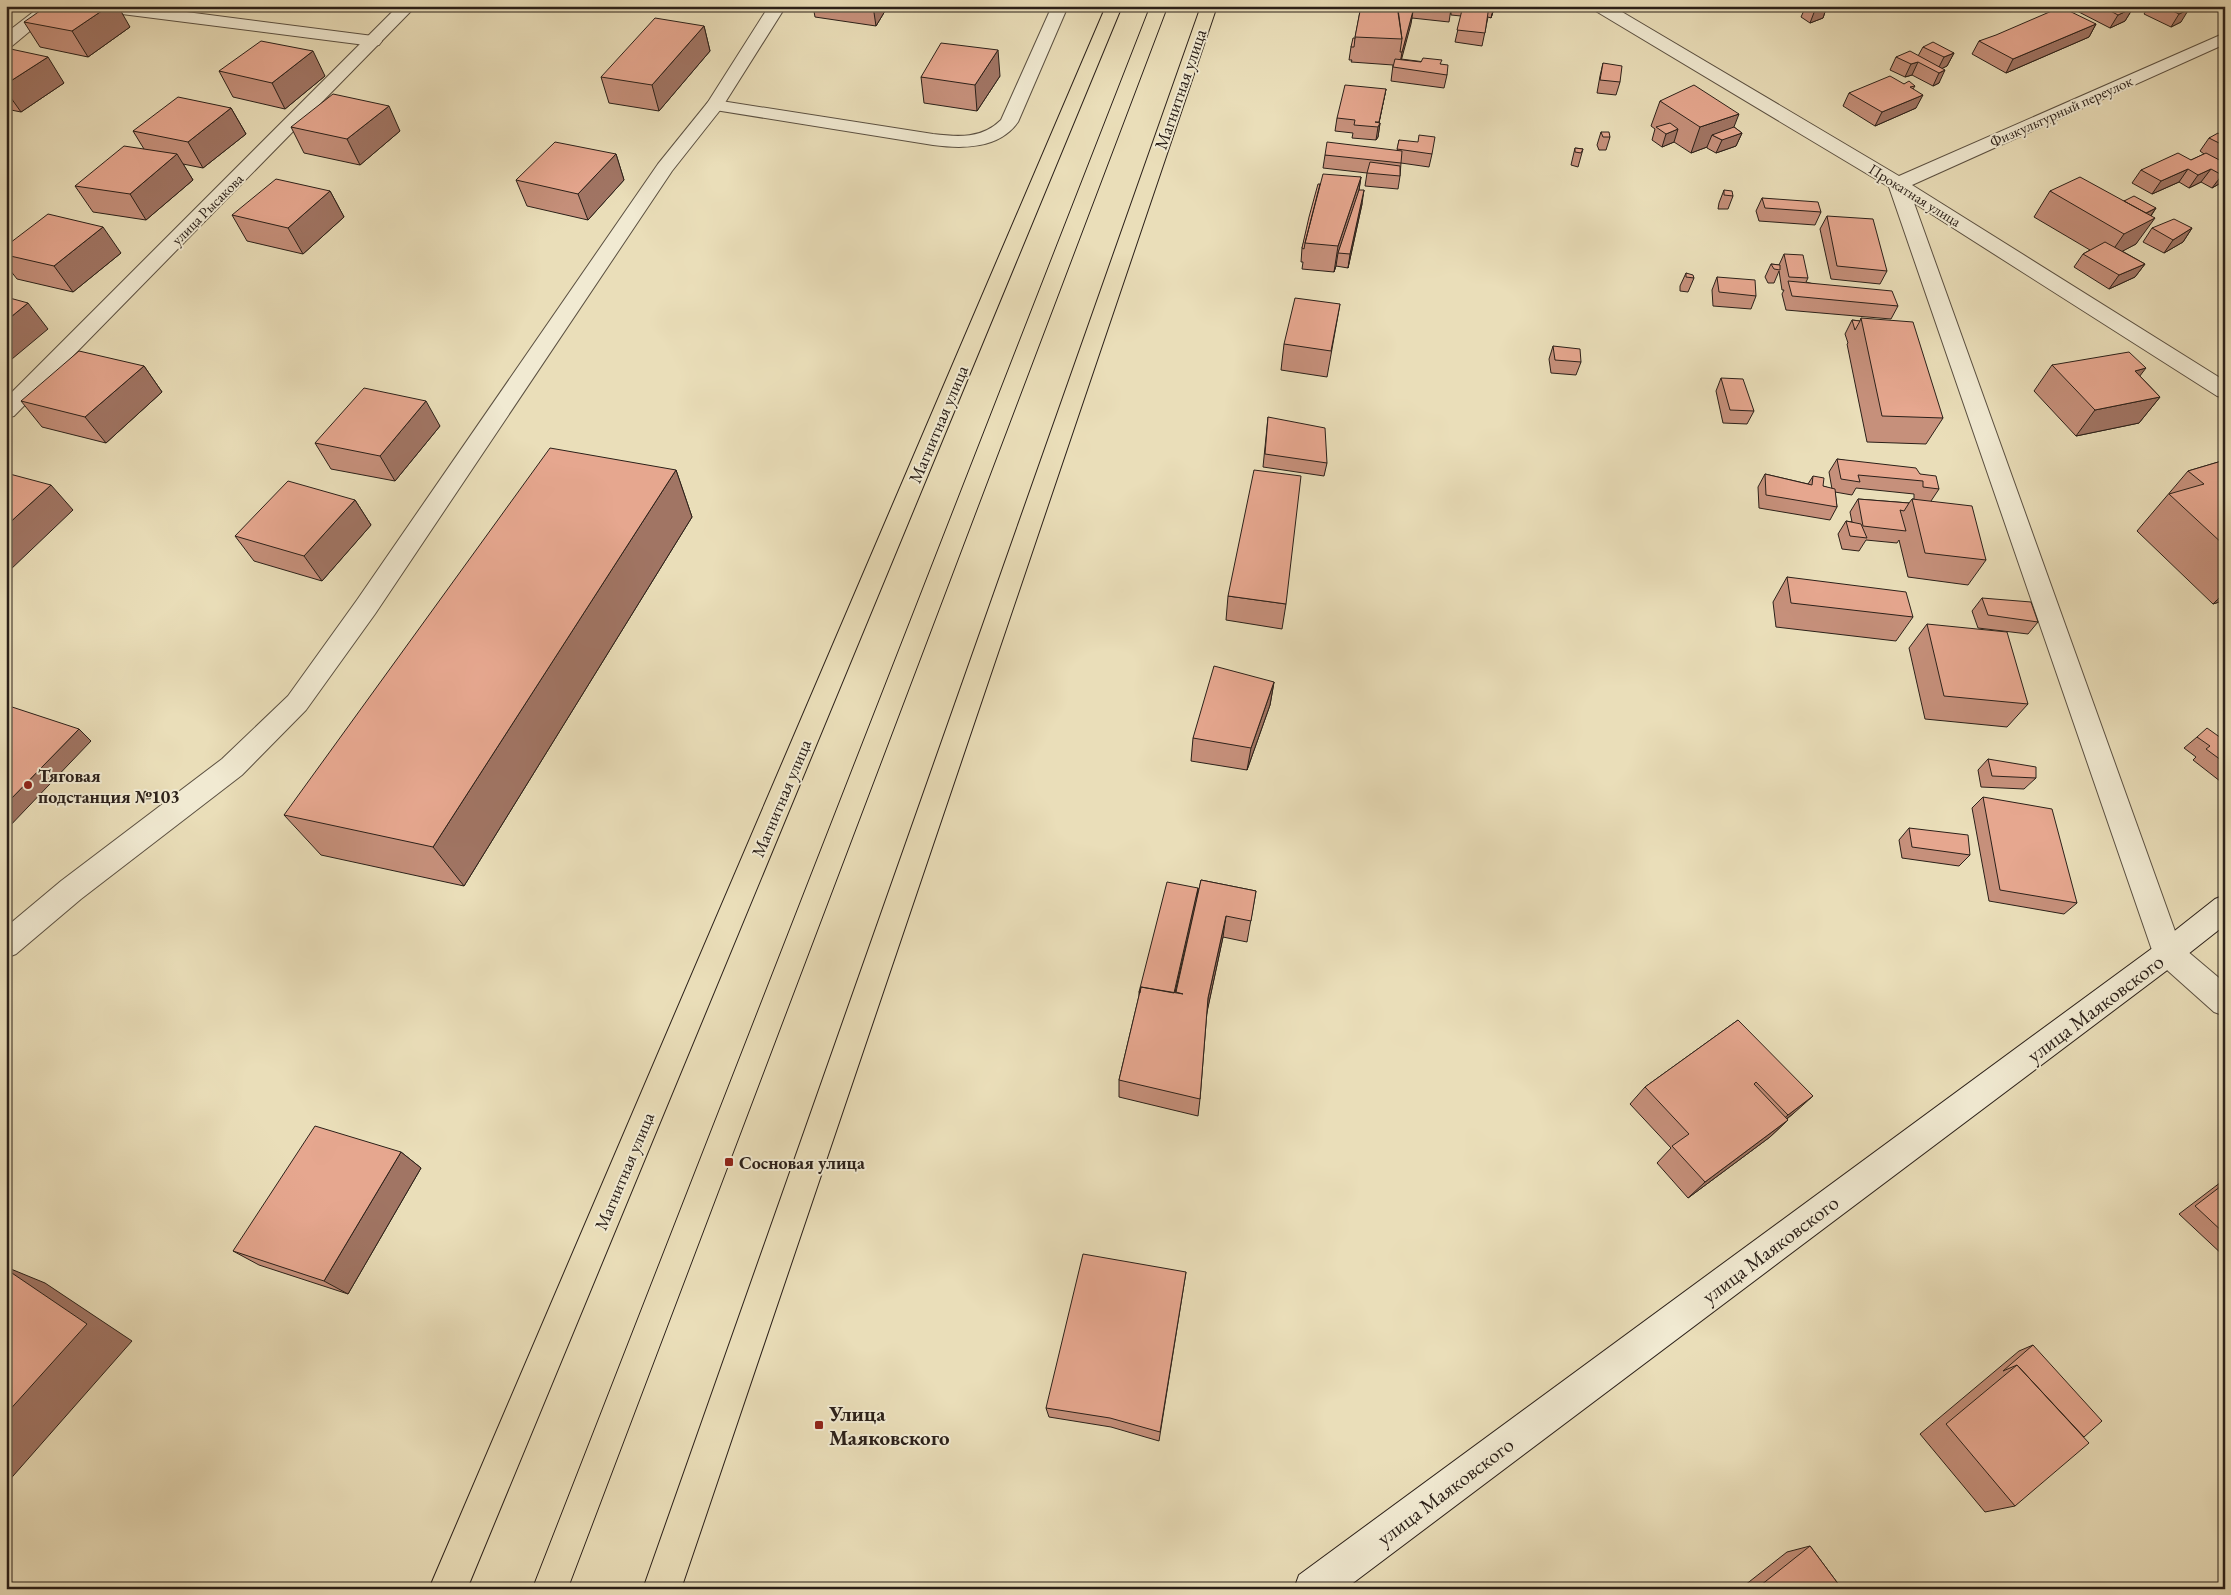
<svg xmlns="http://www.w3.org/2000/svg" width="2231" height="1595" viewBox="0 0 2231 1595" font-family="'EB Garamond',serif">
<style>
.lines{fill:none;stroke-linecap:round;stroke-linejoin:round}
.lane-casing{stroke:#5b5041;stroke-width:2}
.street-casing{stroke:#5b5041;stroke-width:2}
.secondary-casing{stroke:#2b2019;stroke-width:2}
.primary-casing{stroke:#2b2019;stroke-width:2}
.lane{fill:#f1ead2;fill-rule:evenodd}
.street{fill:#f1ead2;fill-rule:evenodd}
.secondary{fill:#f1ead2;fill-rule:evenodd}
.primary{fill:#eadeb9;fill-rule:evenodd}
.tram{stroke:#2b2019;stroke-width:1}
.wall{fill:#c6907b;stroke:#2b2019}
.shaded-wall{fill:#a17564;stroke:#2b2019}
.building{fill:#e6a78f;stroke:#2b2019}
.poi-dot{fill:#8f2418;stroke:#f1ead2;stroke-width:2}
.labels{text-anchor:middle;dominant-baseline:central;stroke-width:4;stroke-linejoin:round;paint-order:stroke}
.far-street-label{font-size:15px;fill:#2b2019;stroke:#f1ead2}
.street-label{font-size:18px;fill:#2b2019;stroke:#f1ead2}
.poi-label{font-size:18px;font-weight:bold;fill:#2b2019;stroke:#f1ead2;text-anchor:start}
.near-street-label{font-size:21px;fill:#2b2019;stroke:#f1ead2}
.near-poi-label{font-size:21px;font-weight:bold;fill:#2b2019;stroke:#f1ead2;text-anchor:start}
</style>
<rect width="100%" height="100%" fill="#eadeb9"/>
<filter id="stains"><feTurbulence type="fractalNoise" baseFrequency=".004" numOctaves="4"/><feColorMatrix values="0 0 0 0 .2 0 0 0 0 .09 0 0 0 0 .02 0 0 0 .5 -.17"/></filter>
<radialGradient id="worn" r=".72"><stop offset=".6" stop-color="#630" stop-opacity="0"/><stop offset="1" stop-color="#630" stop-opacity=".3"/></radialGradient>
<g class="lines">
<g class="lane-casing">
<path id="lane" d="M90,6H140L373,36L379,37L382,41L379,45L373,46L98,11L92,10Z
M1052,6H1068L1018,122C999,149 963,149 933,145L715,110L709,109L706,105L709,101L715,100L933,134C958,137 982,139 1001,120Z"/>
</g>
<g class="street-casing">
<path id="street" d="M41,6H60L12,46L6,47V33Z
M398,6H416L14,416L6,418V398Z
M769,6H786L721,109L672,171L375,614L306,710L242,775L81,899L16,954L6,958V927L61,881L222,759L288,696L357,600L658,164L708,102Z
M1592,6H1612L1899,176L2225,33V44L1912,185L2225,381V398L2217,396L1914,203L2180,945L2225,983V1016L2214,1012L2158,962L2153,953L1889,187L1594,10Z"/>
</g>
<g class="secondary-casing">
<path id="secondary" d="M2225,895V925L2178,962L1345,1589H1294L1299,1575L2158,944L2215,899Z"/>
</g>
<g class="primary-casing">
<path id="primary" d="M1106,6H1122L467,1589H429Z
M1201,6H1217L681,1589H643Z"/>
</g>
<use href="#lane" class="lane"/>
<use href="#street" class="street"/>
<use href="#secondary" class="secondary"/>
<use href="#primary" class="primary"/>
<path class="tram" d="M532,1589L1150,6
M568,1589L1168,6"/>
</g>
<path class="wall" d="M813,6H888L876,26L815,17Z
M1361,6L1411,11V6H1495L1491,18L1488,17L1482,46L1455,42L1461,16L1451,15V9L1449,22L1412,18L1401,59L1441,64L1447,75L1444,88L1391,81L1393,65L1351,62L1352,60H1349L1351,47L1355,38Z
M1806,6H1827L1823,18L1810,23L1801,17Z
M2077,6H2128L2133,8L2125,21L2110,28L2075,10Z
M2149,6H2182L2181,22L2171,27L2144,14Z
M24,22L130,27L88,57L40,47Z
M2096,24L2089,37L2006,73L1972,54L1979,41Z
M704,26L710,51L659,111L609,103L601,77Z
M1923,47L1954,53L1947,66L1942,68L1939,83L1933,86L1912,75L1905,77L1890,70L1896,57L1918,56Z
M6,48L64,83L21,112L6,109Z
M1603,63L1620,82L1616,95L1597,93L1600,76Z
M219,71L325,76L285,109L233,97Z
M1000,76L977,111L924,103L921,77Z
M1904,84L1915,86L1913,89L1916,108L1875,126L1843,106L1849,93Z
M1386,89L1379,123H1380L1378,137L1376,140L1352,138L1353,133L1335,131L1337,118Z
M1660,101L1734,127L1742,133L1736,146L1716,153L1707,148V147L1691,153L1674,142L1662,147L1652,140L1655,129L1651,126Z
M231,108L246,134L203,168L183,164L193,180L146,220L93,212L75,186L144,149L133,131Z
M291,127L400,131L360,165L304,153Z
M2225,128L2224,181L2212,188L2201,182L2189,188L2179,182L2152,194L2132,183L2141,170L2191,160L2204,154L2200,151L2209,138L2220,134Z
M1601,132L1610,137L1606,150H1599L1597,145Z
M1399,140L1432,154L1429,167L1401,163L1400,176L1398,189L1365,186L1367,173L1323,168L1325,155L1397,151Z
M1575,148L1583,149L1578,167L1571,165Z
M616,154L624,180L588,220L527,206L516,180Z
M1361,177L1359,190L1362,204L1348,268L1336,266L1334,272L1302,269L1303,262H1301L1302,248L1320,184Z
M1724,190L1733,196L1728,209H1718L1719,203Z
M330,191L344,217L303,254L247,241L232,215Z
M2050,191L2124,201L2156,208L2151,216L2136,244L2122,251L2145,264L2135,277L2109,289L2074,267L2083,254L2090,250L2034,217Z
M1762,198L1821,212L1815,225L1759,221L1756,211Z
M1827,216L1887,271L1880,284L1831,279L1820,229Z
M2152,228H2192L2183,242L2164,253L2143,242Z
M6,246L121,253L73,292L17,279L6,265Z
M1784,254L1808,278L1806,282L1898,306L1891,319L1786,310L1782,294L1784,290H1782L1779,271L1774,283H1768L1765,277L1771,264L1779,265Z
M1686,273L1694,278L1688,292L1680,291V286Z
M1717,277L1756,296L1751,309L1713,306L1712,290Z
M1340,304L1327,377L1281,370L1284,344Z
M1861,318L1943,418L1926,444L1867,442L1847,344L1848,343L1845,334L1852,320L1860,321Z
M1553,346L1581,362L1576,375L1551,373L1549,359Z
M2052,365L2140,376L2160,397L2139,423L2076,436L2034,391Z
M144,366L162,392L106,443L42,427L21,401Z
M1721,378L1754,411L1747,424L1723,423L1716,391Z
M1268,417L1327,463L1324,476L1263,467Z
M440,426L395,481L331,469L315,443Z
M1837,459L1920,474L1939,489L1931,501L1986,560L1968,585L1908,577L1899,540L1897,543L1866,540L1859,551L1842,549L1838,534L1846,521L1852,522L1850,512L1858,499L1909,503L1912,499H1914V494L1856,488L1852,495L1835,492L1837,507L1830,520L1759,508L1758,487L1765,474L1808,484L1813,476L1823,486L1832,489L1829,472Z
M2225,460V600L2213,604L2137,531L2188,471Z
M676,470L692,517L464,886L321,855L284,815Z
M355,500L371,525L322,581L254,561L235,536Z
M1787,577L1913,617L1896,641L1776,627L1773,602Z
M1228,596L1286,604L1282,629L1226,620Z
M1982,598L2038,622L2028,634L1978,628L1972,611Z
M1927,624L2028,704L2007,727L1925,719L1909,648Z
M1274,682L1270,705L1247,770L1191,761L1193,738Z
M2225,736V785L2193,760L2196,757L2184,748L2197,737L2221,738Z
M1988,759L2036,778L2024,789L1981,787L1978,770Z
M1983,797L2077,903L2064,914L1989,901L1972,808Z
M1909,828L1970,855L1959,866L1902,858L1899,840Z
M1201,880L1256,891L1247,942L1223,937L1207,1011L1200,1099L1198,1116L1119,1097V1080L1139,996V992L1198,888L1197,899L1175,993H1176Z
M1738,1020L1794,1113L1787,1119L1788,1120L1770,1137L1688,1198L1657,1163L1671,1148L1630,1104L1645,1087Z
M401,1152L421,1168L348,1294L259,1265L233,1251Z
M2225,1179V1257L2179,1214Z
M1186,1272L1159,1441L1111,1427L1049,1417L1046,1408Z
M2033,1345L2084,1437L2015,1506L1985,1512L1920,1434L2019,1351Z
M1810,1546L1842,1589H1740L1787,1552Z"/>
<path class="shaded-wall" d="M109,6H118L130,27L88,57L72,31Z
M873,6H888L876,26Z
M1494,6H1495L1491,18Z
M1824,6H1827L1823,18L1810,23L1815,10Z
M2133,8L2125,21L2110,28L2118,15Z
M2189,9L2181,22L2171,27L2179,14Z
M1413,11L1411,24L1400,65L1402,52Z
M2096,24L2089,37L2006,73L2013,59Z
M704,26L710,51L659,111L652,85Z
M998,50L1000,76L977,111L975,85Z
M313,51L325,76L285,109L272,83Z
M1954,53L1947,66L1937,71L1944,57Z
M48,57L64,83L21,112L6,91V84Z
M1918,62L1912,75L1905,77L1911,64Z
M1945,70L1939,83L1933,86L1939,73Z
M1386,89L1378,126L1380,123L1378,137L1376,140L1378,127Z
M1923,95L1916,108L1875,126L1882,112Z
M389,106L400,131L360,165L347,139Z
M231,108L246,134L203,168L188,142Z
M1739,114L1730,137L1742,133L1736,146L1716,153L1722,140L1712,135L1707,147L1691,153L1700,127Z
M1678,129L1674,142L1662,147L1666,134Z
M177,154L193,180L146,220L130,194Z
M616,154L624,180L588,220L578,194Z
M2188,169L2179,182L2152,194L2161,181Z
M2211,169L2201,182L2189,188L2198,175Z
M2225,173L2224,181L2212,188L2222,175Z
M1361,177L1357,203L1338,253L1336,266L1334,272L1338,246Z
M1364,190L1362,204L1348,268L1350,254Z
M330,191L344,217L303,254L288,228Z
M2156,208L2147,221L2155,218L2136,244L2106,260L2124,234L2143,215Z
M103,227L121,253L73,292L54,266Z
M2192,228L2183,242L2164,253L2173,240Z
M2145,264L2135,277L2109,289L2119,275Z
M28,303L48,329L6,364V321Z
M144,366L162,392L106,443L85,417Z
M2146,368L2126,394L2135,371Z
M2160,397L2139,423L2076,436L2095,410Z
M426,401L440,426L395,481L380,456Z
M676,470L692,517L464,886L433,847Z
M51,485L73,510L9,571L6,569V526Z
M355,500L371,525L322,581L304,556Z
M2225,592V600L2213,604Z
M1274,682L1270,705L1247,770L1251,748Z
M79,729L91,741L6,830V804Z
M1198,888L1197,899L1171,1009L1172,1000Z
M1226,916L1223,937L1206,1017L1208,998Z
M1813,1096L1794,1113L1769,1132L1788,1115Z
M1788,1120L1770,1137L1688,1198L1705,1182Z
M401,1152L421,1168L348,1294L324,1281Z
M6,1267L45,1283L132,1341L6,1484Z"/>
<path class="building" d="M47,6H109L72,31L24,22Z
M1361,6H1397L1402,39L1355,37Z
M1427,6H1452V9Z
M1463,6H1489L1485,33L1457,30Z
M1810,6H1824L1815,10Z
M2101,6H2128L2133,8L2118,15Z
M2163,6H2182L2189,9L2179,14Z
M2061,7L2096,24L2013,59L1979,41L1996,35Z
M1398,9L1413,11L1402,52H1400L1402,39Z
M655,18L704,26L652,85L601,77Z
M1353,38H1355L1354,47H1351Z
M261,41L313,51L272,83L219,71Z
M1933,42L1954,53L1944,57L1923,47Z
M941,43L998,50L975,85L921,77Z
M6,48L48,57L6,84Z
M1910,51L1945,70L1939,73L1918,62L1911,64L1896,57Z
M1423,58L1442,60L1440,64L1448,65L1447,75L1393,67L1395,59L1421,62Z
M1603,63L1622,66L1620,82L1600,80Z
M1890,76L1904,84L1909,81L1915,86L1910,87L1923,95L1882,112L1849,93Z
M1345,85L1386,89L1379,122H1375L1380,123L1378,127L1354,125L1355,120L1337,118Z
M1694,85L1739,114L1700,127L1660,101Z
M333,94L389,106L347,139L291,127Z
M178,97L231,108L188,142L133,131Z
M1670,123L1678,129L1666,134L1656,127Z
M1734,127L1742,133L1722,140L1712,135Z
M1601,132H1609L1610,137H1603Z
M2218,133L2225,137V146L2209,138Z
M1419,135L1435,137L1432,154L1397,149L1399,140L1418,142Z
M555,142L616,154L578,194L516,180Z
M1327,142L1402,151L1401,163L1325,155Z
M124,146L177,154L130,194L75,186Z
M1575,148L1583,149L1581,153L1575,152Z
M2178,153L2191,160L2206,153L2225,163V173L2222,175L2211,169L2198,175L2188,169L2161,181L2141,170Z
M1370,162L1400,166V176L1367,173Z
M1323,174L1361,177L1338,246L1305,243Z
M2080,177L2155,218L2124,234L2050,191Z
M276,179L330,191L288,228L232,215Z
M1318,184H1320L1305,243L1304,249L1302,248L1309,217Z
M1359,190H1364L1350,254L1338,253Z
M1724,190L1732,191L1733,196L1724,195Z
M2134,196L2156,208L2146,213L2124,201Z
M1762,198L1818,202L1821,212L1765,208Z
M48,214L103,227L54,266L6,255V246Z
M1827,216L1873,219L1887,271L1837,266Z
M2174,219L2192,228L2173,240L2152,228Z
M2105,242L2145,264L2119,275L2083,254Z
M1784,254L1803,255L1808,278L1789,277Z
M1771,264L1780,265V270L1774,269Z
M1686,273L1693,275L1694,278L1686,277Z
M1717,277L1755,280L1756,296L1719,292Z
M1788,281L1892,291L1898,306L1792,296Z
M6,297L28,303L6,321Z
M1295,298L1340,304L1331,351L1284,344Z
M1861,318L1913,322L1943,418L1882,416Z
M1852,320L1860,321L1855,330Z
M1553,346L1580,349L1581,362L1555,360Z
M79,351L144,366L85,417L21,401Z
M2129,352L2146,368L2135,371L2160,397L2095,410L2052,365Z
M1721,378L1743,379L1754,411L1730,410Z
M364,388L426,401L380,456L315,443Z
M1268,417L1325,428L1327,463L1265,454Z
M550,448L676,470L433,847L284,815Z
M1837,459L1916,468L1920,474L1936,476L1939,489L1923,487V481L1858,475L1860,482L1841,479Z
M2225,460V546L2169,494L2204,484L2188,471Z
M1254,470L1301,476L1286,604L1228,596Z
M6,473L51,485L6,526Z
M1765,474L1812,485L1813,476L1824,478L1823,486L1835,489L1837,507L1766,495Z
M288,481L355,500L304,556L235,536Z
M1858,499L1909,503L1904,511L1900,510L1906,531L1863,526Z
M1912,499L1972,506L1986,560L1925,553Z
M1846,521L1861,524L1867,538L1850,536Z
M1787,577L1906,592L1913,617L1791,603Z
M1982,598L2031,602L2038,622L1988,615Z
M1927,624L2007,632L2028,704L1944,696Z
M1214,666L1274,682L1251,748L1193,738Z
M6,705L79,729L6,804Z
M2207,728L2221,738L2225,736V763L2206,749L2210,746L2197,737Z
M1988,759L2036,767V778L1992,776Z
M1983,797L2052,809L2077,903L2000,890Z
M1909,828L1968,835L1970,855L1912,847Z
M1201,880L1256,891L1251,921L1226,916L1208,998L1200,1099L1119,1080L1141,987L1183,994L1176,992Z
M1167,882L1198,888L1174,993L1141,987L1140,993L1139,992Z
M1738,1020L1813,1096L1788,1115L1756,1082L1754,1084L1788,1120L1705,1182L1672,1146L1689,1134L1645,1087Z
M315,1126L401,1152L324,1281L233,1251Z
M2225,1183V1234L2195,1206Z
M1083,1254L1186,1272L1160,1432L1110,1418L1046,1408Z
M6,1269L87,1324L6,1414Z
M2033,1345L2102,1421L2084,1437L2017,1365L2003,1371Z
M2017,1365L2089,1443L2015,1506L1946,1424Z
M1810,1546L1842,1589H1756Z"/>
<g class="poi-dot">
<circle cx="28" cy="785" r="5"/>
<rect x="724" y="1157" width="10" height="10" rx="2.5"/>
<rect x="814" y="1420" width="10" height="10" rx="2.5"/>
</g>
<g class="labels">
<g class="far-street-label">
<text transform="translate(2061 111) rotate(-24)">Физкультурный переулок</text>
<text transform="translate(1915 195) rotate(32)">Прокатная улица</text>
<text transform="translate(207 209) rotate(-45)">улица Рысакова</text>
</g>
<g class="street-label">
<text transform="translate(1180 89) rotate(-71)">Магнитная улица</text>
<text transform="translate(938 424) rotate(-67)">Магнитная улица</text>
<text transform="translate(781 798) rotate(-67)">Магнитная улица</text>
<text transform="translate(624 1171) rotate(-67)">Магнитная улица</text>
</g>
<g class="poi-label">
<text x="38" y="775">Тяговая<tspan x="38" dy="21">подстанция №103</tspan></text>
<text x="739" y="1162">Сосновая улица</text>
</g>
<g class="near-street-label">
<text transform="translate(2095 1008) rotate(-37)">улица Маяковского</text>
<text transform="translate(1770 1249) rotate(-37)">улица Маяковского</text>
<text transform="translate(1445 1491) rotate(-37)">улица Маяковского</text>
</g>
<g class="near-poi-label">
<text x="829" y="1413">Улица<tspan x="829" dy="24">Маяковского</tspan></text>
</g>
</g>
<rect width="2231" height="1595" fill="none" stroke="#eadeb9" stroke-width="25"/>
<rect x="8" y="8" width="2216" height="1580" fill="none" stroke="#2b2019" stroke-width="2.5"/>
<rect x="12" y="12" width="2206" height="1570" fill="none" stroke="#2b2019"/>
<rect width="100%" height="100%" filter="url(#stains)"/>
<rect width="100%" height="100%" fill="url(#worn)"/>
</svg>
